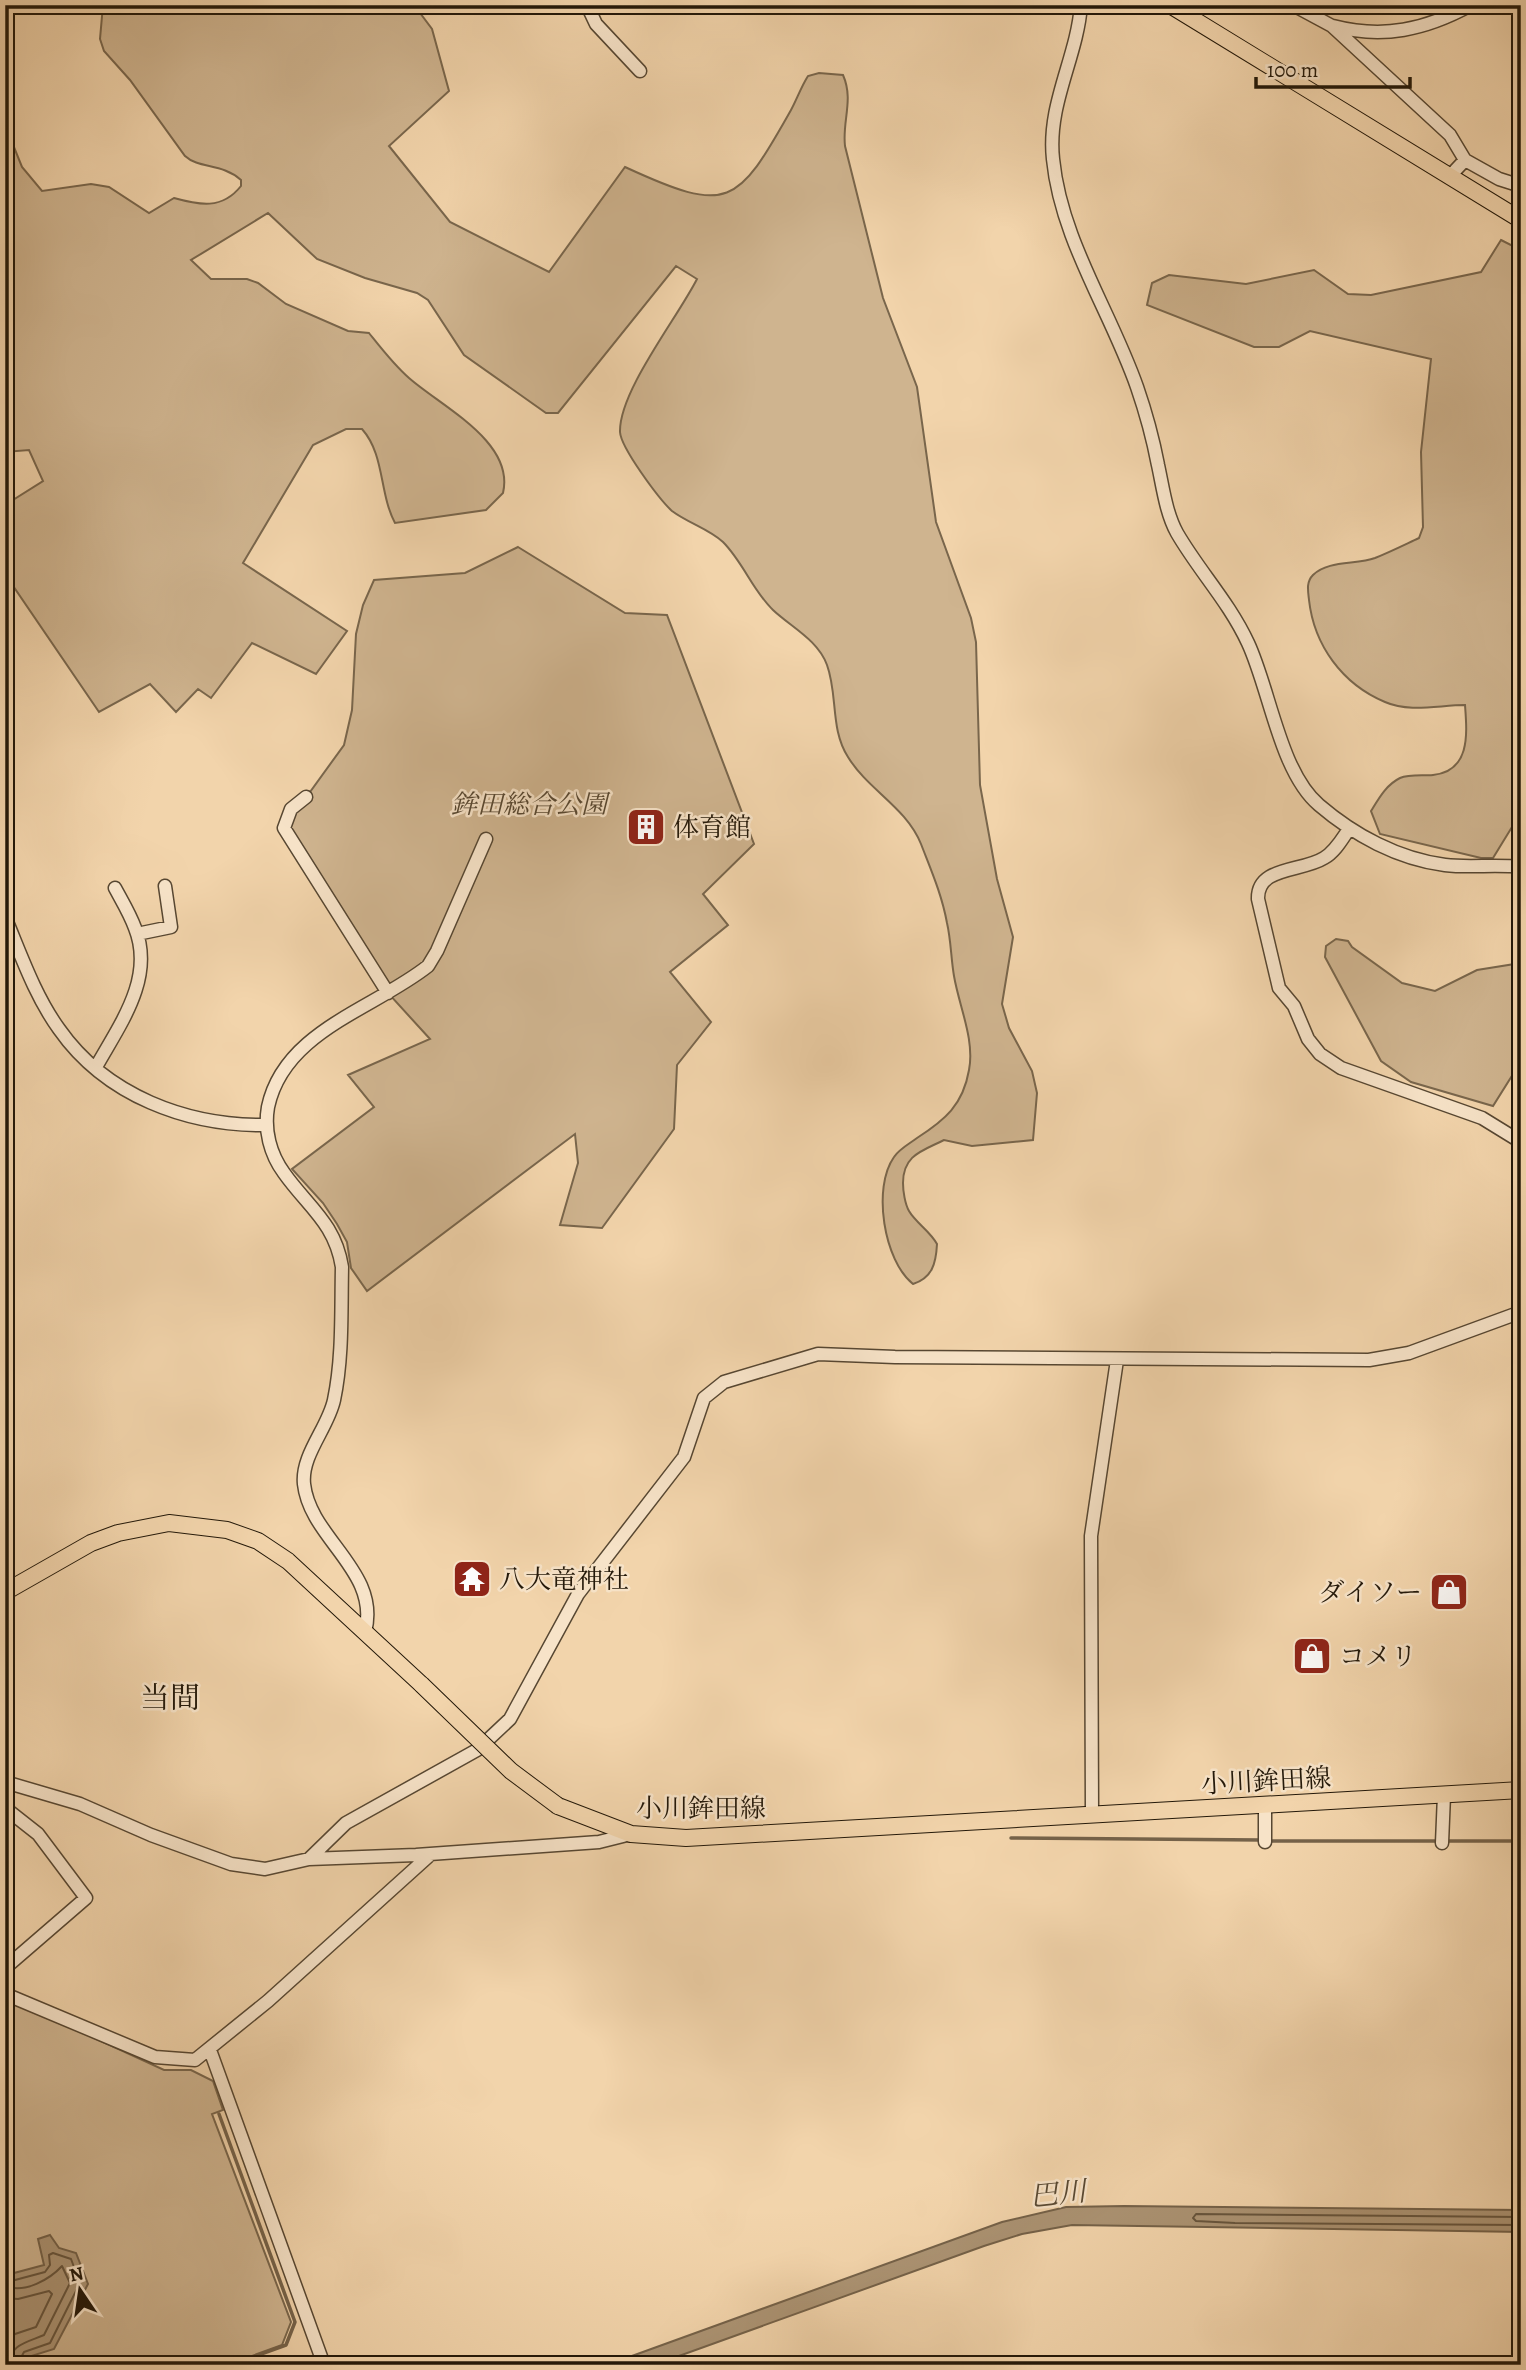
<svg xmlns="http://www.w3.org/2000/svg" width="1526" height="2370" viewBox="0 0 1526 2370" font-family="Alegreya,'Noto Serif JP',serif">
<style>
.green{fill:#cfb48f;stroke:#79664c;stroke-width:2}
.water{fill:#ac9474;stroke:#756249;stroke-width:2}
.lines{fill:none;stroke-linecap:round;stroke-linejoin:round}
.shore{stroke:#68563e;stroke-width:2}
.stream{stroke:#756249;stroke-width:3.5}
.minor-casing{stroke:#574732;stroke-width:15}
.major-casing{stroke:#231809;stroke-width:18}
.minor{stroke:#f7e3c8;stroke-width:12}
.major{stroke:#f2d4ab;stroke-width:16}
.major-bridge-casing{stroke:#231809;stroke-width:18;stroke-linecap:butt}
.major-bridge{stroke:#f2d4ab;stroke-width:16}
.labels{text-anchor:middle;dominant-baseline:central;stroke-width:5;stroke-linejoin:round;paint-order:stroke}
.park-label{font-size:26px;font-style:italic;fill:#574731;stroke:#f7e3c8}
.poi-label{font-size:26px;fill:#231809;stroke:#f7e3c8;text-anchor:start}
.street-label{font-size:26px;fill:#231809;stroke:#f7e3c8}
.water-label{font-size:28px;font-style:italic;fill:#5a4a34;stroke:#f7e3c8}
.quarter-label{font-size:30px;fill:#231809;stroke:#f7e3c8}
</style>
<rect width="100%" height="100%" fill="#f2d4ab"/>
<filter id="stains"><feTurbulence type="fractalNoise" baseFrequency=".00286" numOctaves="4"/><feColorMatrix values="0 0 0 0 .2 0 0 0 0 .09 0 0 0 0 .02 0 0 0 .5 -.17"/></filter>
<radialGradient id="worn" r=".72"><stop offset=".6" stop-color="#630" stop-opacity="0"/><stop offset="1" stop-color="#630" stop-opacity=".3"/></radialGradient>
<path class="green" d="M103,5H414L432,29L449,91L389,146L450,222L549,272L625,167C729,215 737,206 791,110C797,99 801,87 808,76L819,73L843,75C854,100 842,121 845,146L883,298L917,387L936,522L971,618L976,642L980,785L997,879L1013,937L1002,1004L1009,1028L1032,1071L1037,1093L1033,1140L972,1146L944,1140C922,1151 903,1155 903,1183C903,1191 905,1204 909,1211C916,1223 930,1231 937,1244C936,1264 932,1278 913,1284C884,1261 872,1188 894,1157C899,1149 909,1144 917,1138C945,1120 963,1105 969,1070C975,1040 959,1006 954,976C951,959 951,940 947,923C942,895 931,870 921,844C906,807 868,790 848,757C830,729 838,695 827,665C818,640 791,627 773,610C753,591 743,562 723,542C709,529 688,523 672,511C659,499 621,448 620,432C619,391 678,317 697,279L676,266L558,413H546L464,355L428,300L417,293L365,278L317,259L268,213L191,260L211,279H247L258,283L286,304L348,331L369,333C381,348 394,365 409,378C442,407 515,442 503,493L486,510L395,523C379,493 385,455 362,429H346L313,445L243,563L347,631L316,674L252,643L211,698L198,689L176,712L150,684L99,712L11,583L5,587V505L43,481L29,450L5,452V125L22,167L42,191L91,184L109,187L149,213L174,198C199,205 222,210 241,186V180C222,163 199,169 185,156L130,80L104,51L100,39Z
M1501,240L1521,250V823L1512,827L1493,858H1481L1380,834L1371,811C1379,798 1386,785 1400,778C1409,774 1423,776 1433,775C1471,771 1467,733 1465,705C1439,705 1410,713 1385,702C1342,684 1314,645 1309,600C1308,591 1306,582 1313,575C1328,560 1356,565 1375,558C1390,552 1404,545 1419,538L1423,527L1421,452L1431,359L1310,331L1279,347H1254L1147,305L1152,283L1169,275L1246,284L1314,270L1348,294L1371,295L1481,272Z
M518,547L625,613L667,615L754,844L703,894L728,925L670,972L711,1022L677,1065L674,1129L602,1228L560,1225L578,1163L575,1134L367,1291L351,1268L347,1242L337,1224L323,1203L292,1169L374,1107L348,1075L430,1039L388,993L284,828L344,745L352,710L356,634L363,605L374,580L465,573Z
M1336,939L1348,941L1352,947L1402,983L1435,991L1477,970L1521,963V1070L1515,1071L1493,1106L1411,1082L1381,1061L1325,957L1326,946Z
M5,1997L164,2070H191L213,2081L223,2110L212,2114L291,2322L282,2345L227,2365H5Z"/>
<path class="water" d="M1124,2206L1521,2210V2232L1072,2225L1022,2234L984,2246L654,2365H607L1002,2222L1066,2207Z
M50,2235L59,2248L76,2253L88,2284L54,2349L28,2357L22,2365H5V2263L9,2262L14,2273L44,2265L38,2239Z"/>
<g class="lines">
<path class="shore" d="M1521,2217L1196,2214L1193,2218L1196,2221L1235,2223L1521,2225
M5,2272L15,2280L45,2272L50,2265L49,2255L53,2253L71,2259L80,2283L50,2343L24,2352L17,2365
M5,2286C25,2294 50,2279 62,2266L70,2283L44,2335C28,2342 10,2344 8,2365
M5,2298L18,2299L49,2291L52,2294L36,2327L15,2334L5,2344"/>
<path class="stream" d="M1011,1838L1261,1840
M1269,1841H1521
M219,2114L295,2322L286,2345L231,2365"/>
<g class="minor-casing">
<path id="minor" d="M587,5L596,24L640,71
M1081,5C1077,58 1047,104 1053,159C1061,240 1110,310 1137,387C1146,413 1153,439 1158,465C1163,488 1166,513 1177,533C1199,571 1229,602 1248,643C1270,690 1280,772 1319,805C1354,835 1398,859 1445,865C1470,868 1496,864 1521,867
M1293,5L1332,26L1450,135L1465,160L1450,176
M1333,26C1383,39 1425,30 1471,5
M1465,160L1499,179L1521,186
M306,797L291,809L284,828L388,993
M1349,829C1342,839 1335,852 1324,858C1302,872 1257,866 1258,899L1279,988L1294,1006L1308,1039L1320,1054L1341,1068L1482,1118L1521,1142
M5,917C21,955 35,996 59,1029C106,1096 187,1126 266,1125
M137,934L171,927L165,886
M96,1067C120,1024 155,978 135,928C130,914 122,901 115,888
M365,1632C381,1571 310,1539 304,1484C301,1455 328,1428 334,1400C343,1357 341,1311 342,1267C335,1223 308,1207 284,1173C270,1154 264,1130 268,1107C284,1031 374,1009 428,966L437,951L486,839
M5,1782L80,1804L151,1835L231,1864L265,1869L309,1859L416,1855L599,1842L631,1834
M5,1808L38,1834L86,1898L5,1968
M1092,1815L1091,1536L1117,1360
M1265,1842V1806
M1442,1843L1444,1795
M309,1859L346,1823L477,1750L510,1719L578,1594L684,1457L704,1398L724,1382L818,1354L895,1357L1369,1360L1409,1353L1521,1312
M5,1994L155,2057L195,2060L268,2001L431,1854
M210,2050L324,2365"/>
</g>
<g class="major-casing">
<path id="major" d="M1170,5L1521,220
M5,1592L91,1543L118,1533L169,1523L227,1530L258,1541L288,1561L422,1685
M558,1806L631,1834L686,1838L1521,1790"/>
</g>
<use href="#minor" class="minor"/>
<use href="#major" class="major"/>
<g class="major-bridge-casing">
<path id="major-bridge" d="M422,1685L511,1771L558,1806"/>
</g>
<use href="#major-bridge" class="major-bridge"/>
</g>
<defs>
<g id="building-square" transform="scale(2.0125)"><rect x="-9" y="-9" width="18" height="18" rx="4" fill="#8f2418" stroke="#f7e3c8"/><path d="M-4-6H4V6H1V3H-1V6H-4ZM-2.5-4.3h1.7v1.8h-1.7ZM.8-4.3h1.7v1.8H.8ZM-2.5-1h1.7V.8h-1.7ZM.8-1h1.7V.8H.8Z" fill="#fff"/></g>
<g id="temple-square" transform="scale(2.0125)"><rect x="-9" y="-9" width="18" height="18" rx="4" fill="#8f2418" stroke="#f7e3c8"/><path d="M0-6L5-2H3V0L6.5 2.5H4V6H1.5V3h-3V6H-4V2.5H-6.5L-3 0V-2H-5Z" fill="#fff"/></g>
<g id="shop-square" transform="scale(2.0125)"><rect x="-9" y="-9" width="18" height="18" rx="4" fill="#8f2418" stroke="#f7e3c8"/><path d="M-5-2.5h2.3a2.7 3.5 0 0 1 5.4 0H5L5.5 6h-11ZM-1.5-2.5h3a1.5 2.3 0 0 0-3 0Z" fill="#fff"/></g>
</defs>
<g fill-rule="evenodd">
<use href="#building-square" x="646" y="827"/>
<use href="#temple-square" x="472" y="1579"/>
<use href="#shop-square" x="1449" y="1592"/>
<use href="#shop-square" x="1312" y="1656"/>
</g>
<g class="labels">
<g class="park-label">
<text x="529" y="804">鉾田総合公園</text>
</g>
<g class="poi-label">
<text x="673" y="827">体育館</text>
<text x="499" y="1579">八大竜神社</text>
<text x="1422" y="1592" text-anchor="end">ダイソー</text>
<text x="1339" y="1656">コメリ</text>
</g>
<g class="street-label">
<text transform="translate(1266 1781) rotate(-3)">小川鉾田線</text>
<text x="701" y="1808">小川鉾田線</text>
</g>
<g class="water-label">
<text transform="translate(1058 2194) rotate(-6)">巴川</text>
</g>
<g class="quarter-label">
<text x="170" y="1698">当間</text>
</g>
</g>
<rect width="1526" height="2370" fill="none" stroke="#f2d4ab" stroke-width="28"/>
<rect x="7" y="7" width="1512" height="2356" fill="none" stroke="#231809" stroke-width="3.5"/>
<rect x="14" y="14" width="1498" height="2342" fill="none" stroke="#231809" stroke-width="2"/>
<g transform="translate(80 2290) rotate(347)" stroke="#f7e3c8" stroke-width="5" paint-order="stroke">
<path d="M0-5L12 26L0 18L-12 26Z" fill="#231809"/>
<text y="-10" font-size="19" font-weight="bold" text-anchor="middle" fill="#231809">N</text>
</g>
<path d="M1256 77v10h154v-10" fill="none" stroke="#231809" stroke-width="3.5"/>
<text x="1267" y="77" font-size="21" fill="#231809" stroke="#f7e3c8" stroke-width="5" paint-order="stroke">100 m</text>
<rect width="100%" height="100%" filter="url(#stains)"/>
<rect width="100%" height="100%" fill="url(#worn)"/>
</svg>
